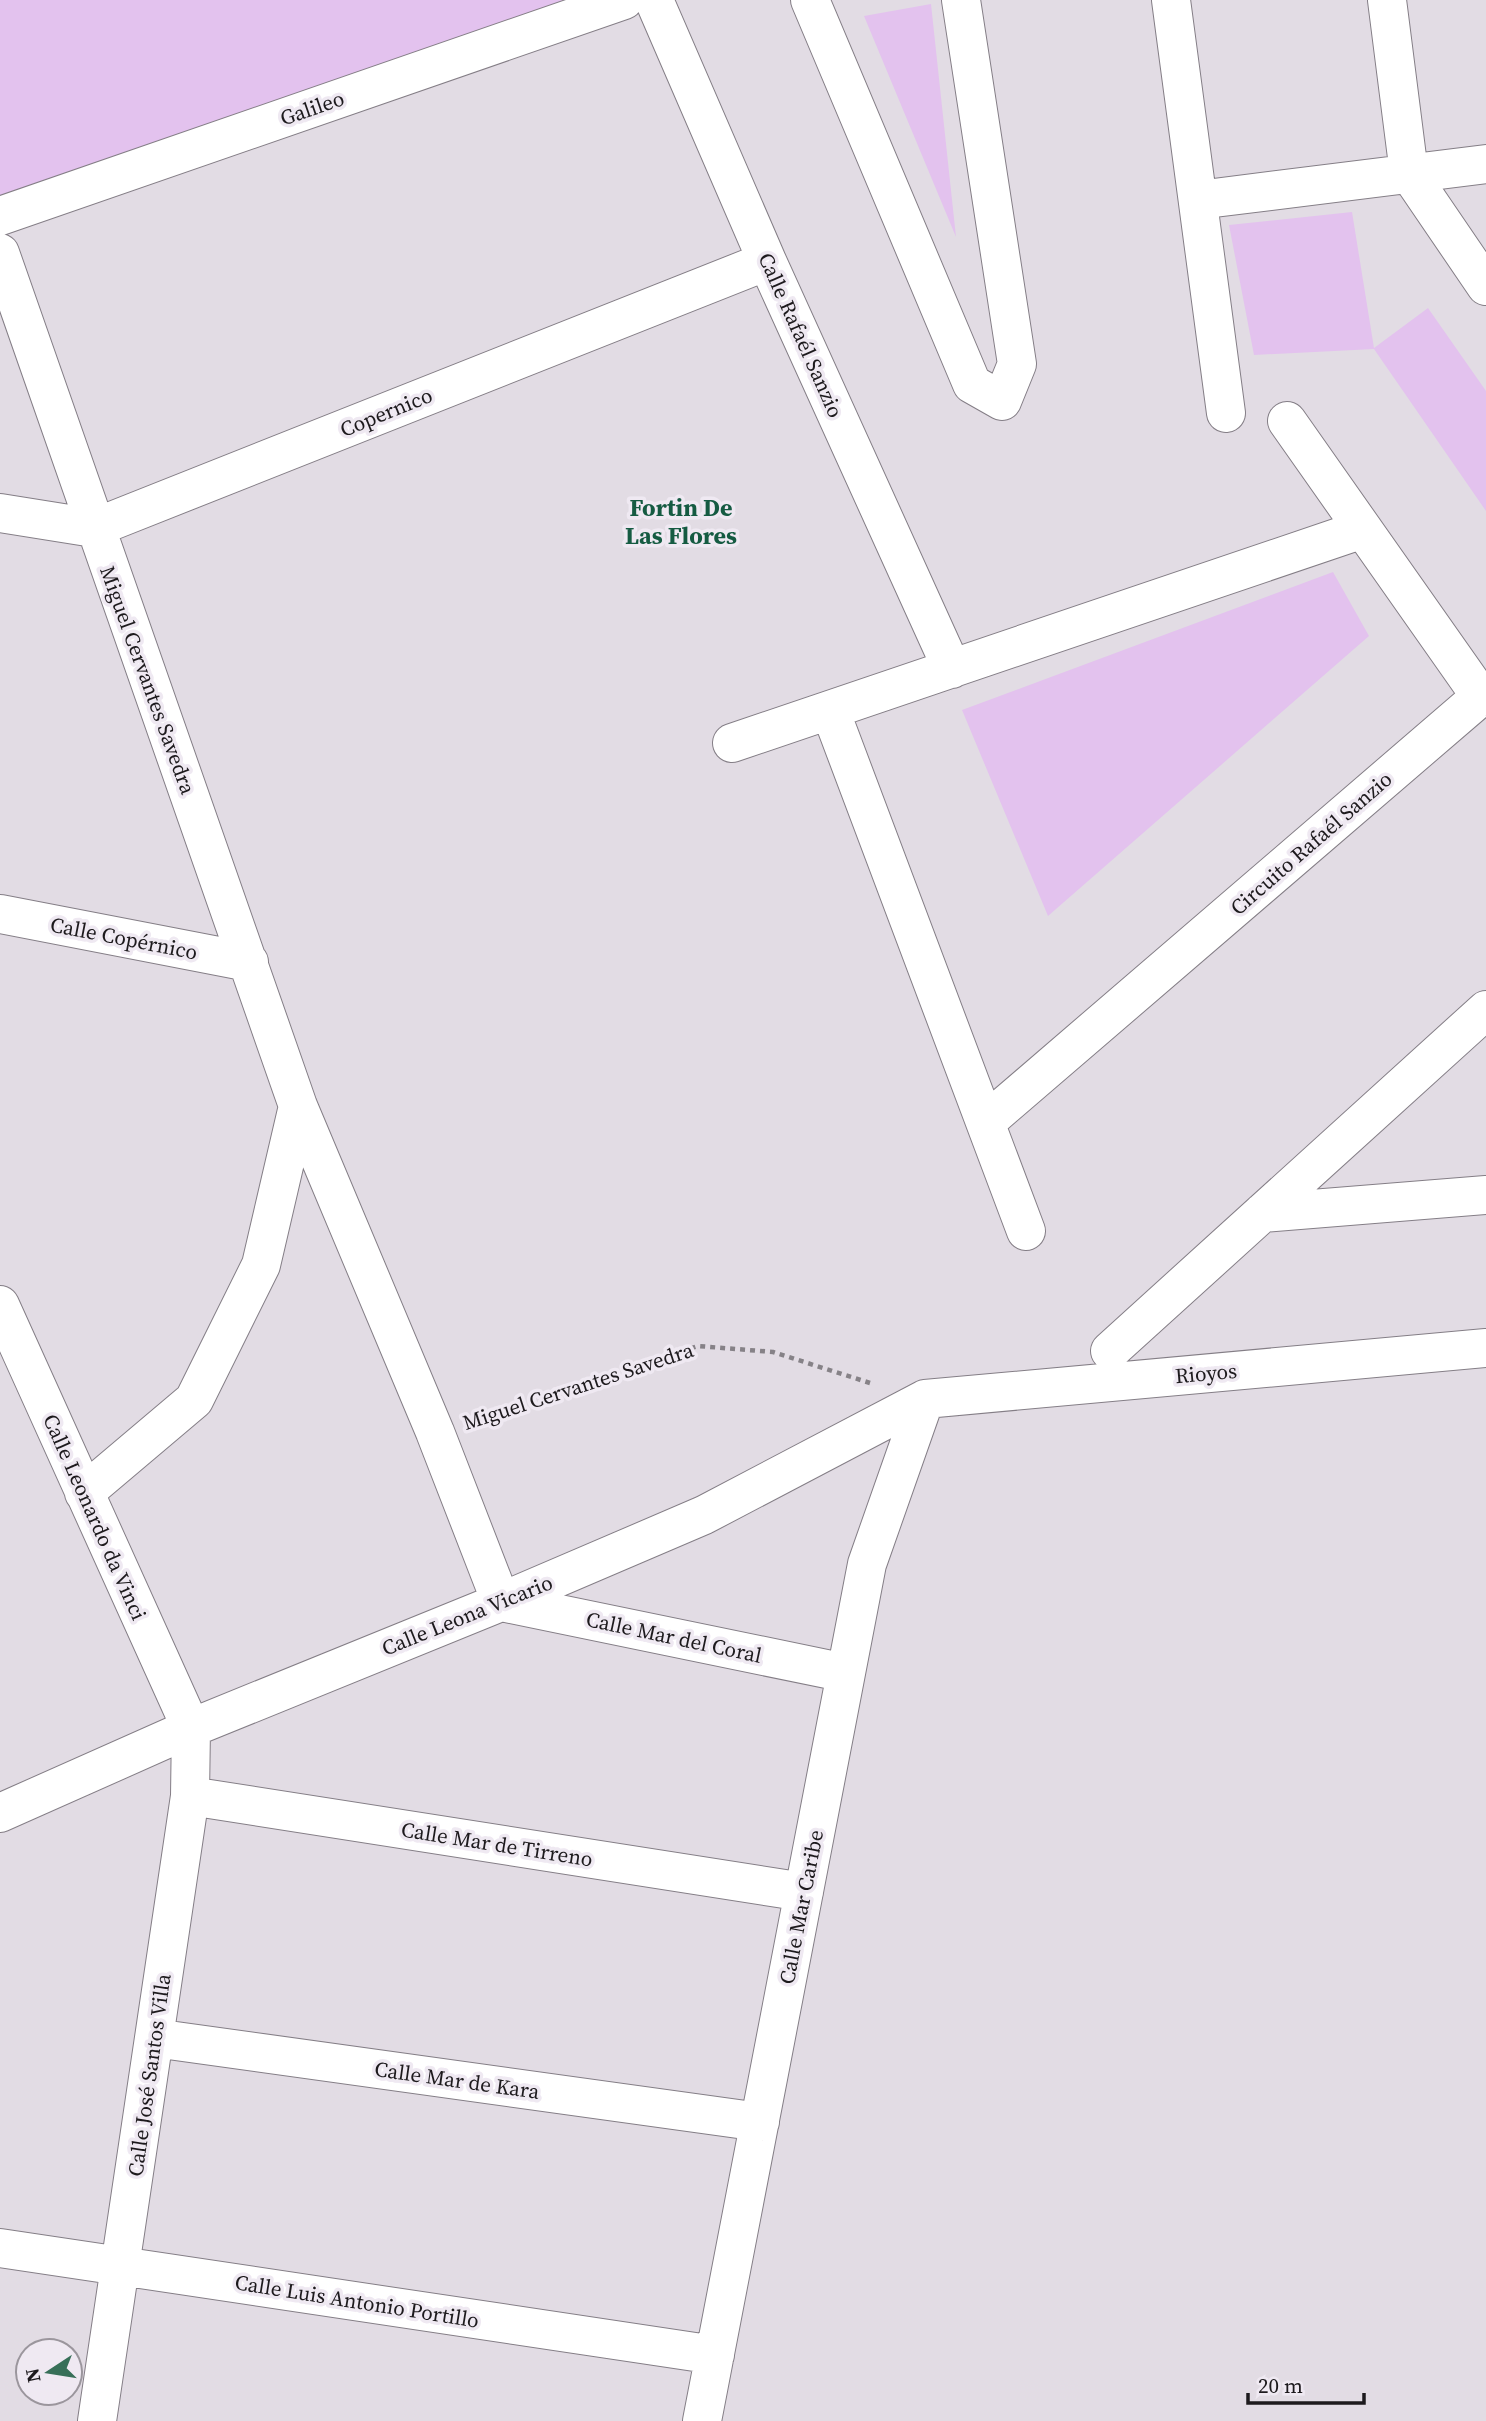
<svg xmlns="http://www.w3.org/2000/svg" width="1486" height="2421" viewBox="0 0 1486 2421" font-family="'Source Serif 4',serif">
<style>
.green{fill:#e3c2ee}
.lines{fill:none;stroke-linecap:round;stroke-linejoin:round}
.minor-casing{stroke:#847e86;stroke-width:40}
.path{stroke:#868287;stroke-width:4.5;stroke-dasharray:5 5;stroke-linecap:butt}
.minor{stroke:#fff;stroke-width:38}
.labels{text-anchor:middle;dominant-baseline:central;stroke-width:7;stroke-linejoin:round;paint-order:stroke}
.street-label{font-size:21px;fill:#1d1a1d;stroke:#efe9f2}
.quarter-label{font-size:24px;font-weight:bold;fill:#155b42;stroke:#efe9f2}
</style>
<rect width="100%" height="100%" fill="#e2dce4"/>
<path class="green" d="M0,0H584L0,198Z
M931,4L956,237L864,16Z
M1352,212L1374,348L1428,308L1486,391V511L1374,349L1254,355L1229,225Z
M1333,572L1369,636L1048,916L962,710Z"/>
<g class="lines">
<g class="minor-casing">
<path id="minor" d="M654,0L767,261L952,669
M810,0L972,384L1002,401L1017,364L961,0
M1171,0L1226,413
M1387,0L1409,173L1486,286
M1198,200L1486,164
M0,216L624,0
M0,253L298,1106L435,1432L501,1602L846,1673
M1287,421L1481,697
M0,513L94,528L767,261
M830,710L1026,1231
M732,743L1363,529
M0,914L249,962
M986,1122L1486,692
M1262,1213L1486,1195
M0,1305L191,1728L190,1796L97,2421
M1110,1351L1486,1010
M84,1493L194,1400L261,1265L298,1106
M190,1796L804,1892
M0,1813L191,1728L501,1602L704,1515L925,1399L1486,1348
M154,2038L760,2122
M0,2248L715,2355
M702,2421L867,1564L925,1399"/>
</g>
<path class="path" d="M472,1420L698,1346L773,1352L870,1383"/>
<use href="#minor" class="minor"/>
</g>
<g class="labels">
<g class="street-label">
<text transform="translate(312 108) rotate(-19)">Galileo</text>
<text transform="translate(801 335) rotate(66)">Calle Rafaél Sanzio</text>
<text transform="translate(386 412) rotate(-22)">Copernico</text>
<text transform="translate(148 680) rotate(70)">Miguel Cervantes Savedra</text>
<text transform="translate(1311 843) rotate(-41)">Circuito Rafaél Sanzio</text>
<text transform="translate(124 938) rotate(11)">Calle Copérnico</text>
<text transform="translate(1206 1373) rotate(-5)">Rioyos</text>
<text transform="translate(578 1386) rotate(-18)">Miguel Cervantes Savedra</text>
<text transform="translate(95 1517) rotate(66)">Calle Leonardo da Vinci</text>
<text transform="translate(467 1615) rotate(-22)">Calle Leona Vicario</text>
<text transform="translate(674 1637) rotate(12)">Calle Mar del Coral</text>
<text transform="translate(497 1844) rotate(9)">Calle Mar de Tirreno</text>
<text transform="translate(801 1907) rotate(-79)">Calle Mar Caribe</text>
<text transform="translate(149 2075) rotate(-82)">Calle José Santos Villa</text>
<text transform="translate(457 2080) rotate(8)">Calle Mar de Kara</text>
<text transform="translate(357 2301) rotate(9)">Calle Luis Antonio Portillo</text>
</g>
<g class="quarter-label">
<text x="681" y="507">Fortin De<tspan x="681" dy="28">Las Flores</tspan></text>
</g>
</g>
<g transform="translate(49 2372) rotate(258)"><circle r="33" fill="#efe9f2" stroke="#9b969d" stroke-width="2"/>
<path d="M0-5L12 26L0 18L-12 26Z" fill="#376f58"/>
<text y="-10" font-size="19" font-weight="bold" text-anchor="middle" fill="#1d1a1d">N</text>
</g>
<path d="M1248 2393v10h116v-10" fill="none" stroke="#1d1a1d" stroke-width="3.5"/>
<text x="1258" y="2393" font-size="21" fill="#1d1a1d" stroke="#efe9f2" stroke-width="5" paint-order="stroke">20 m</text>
</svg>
